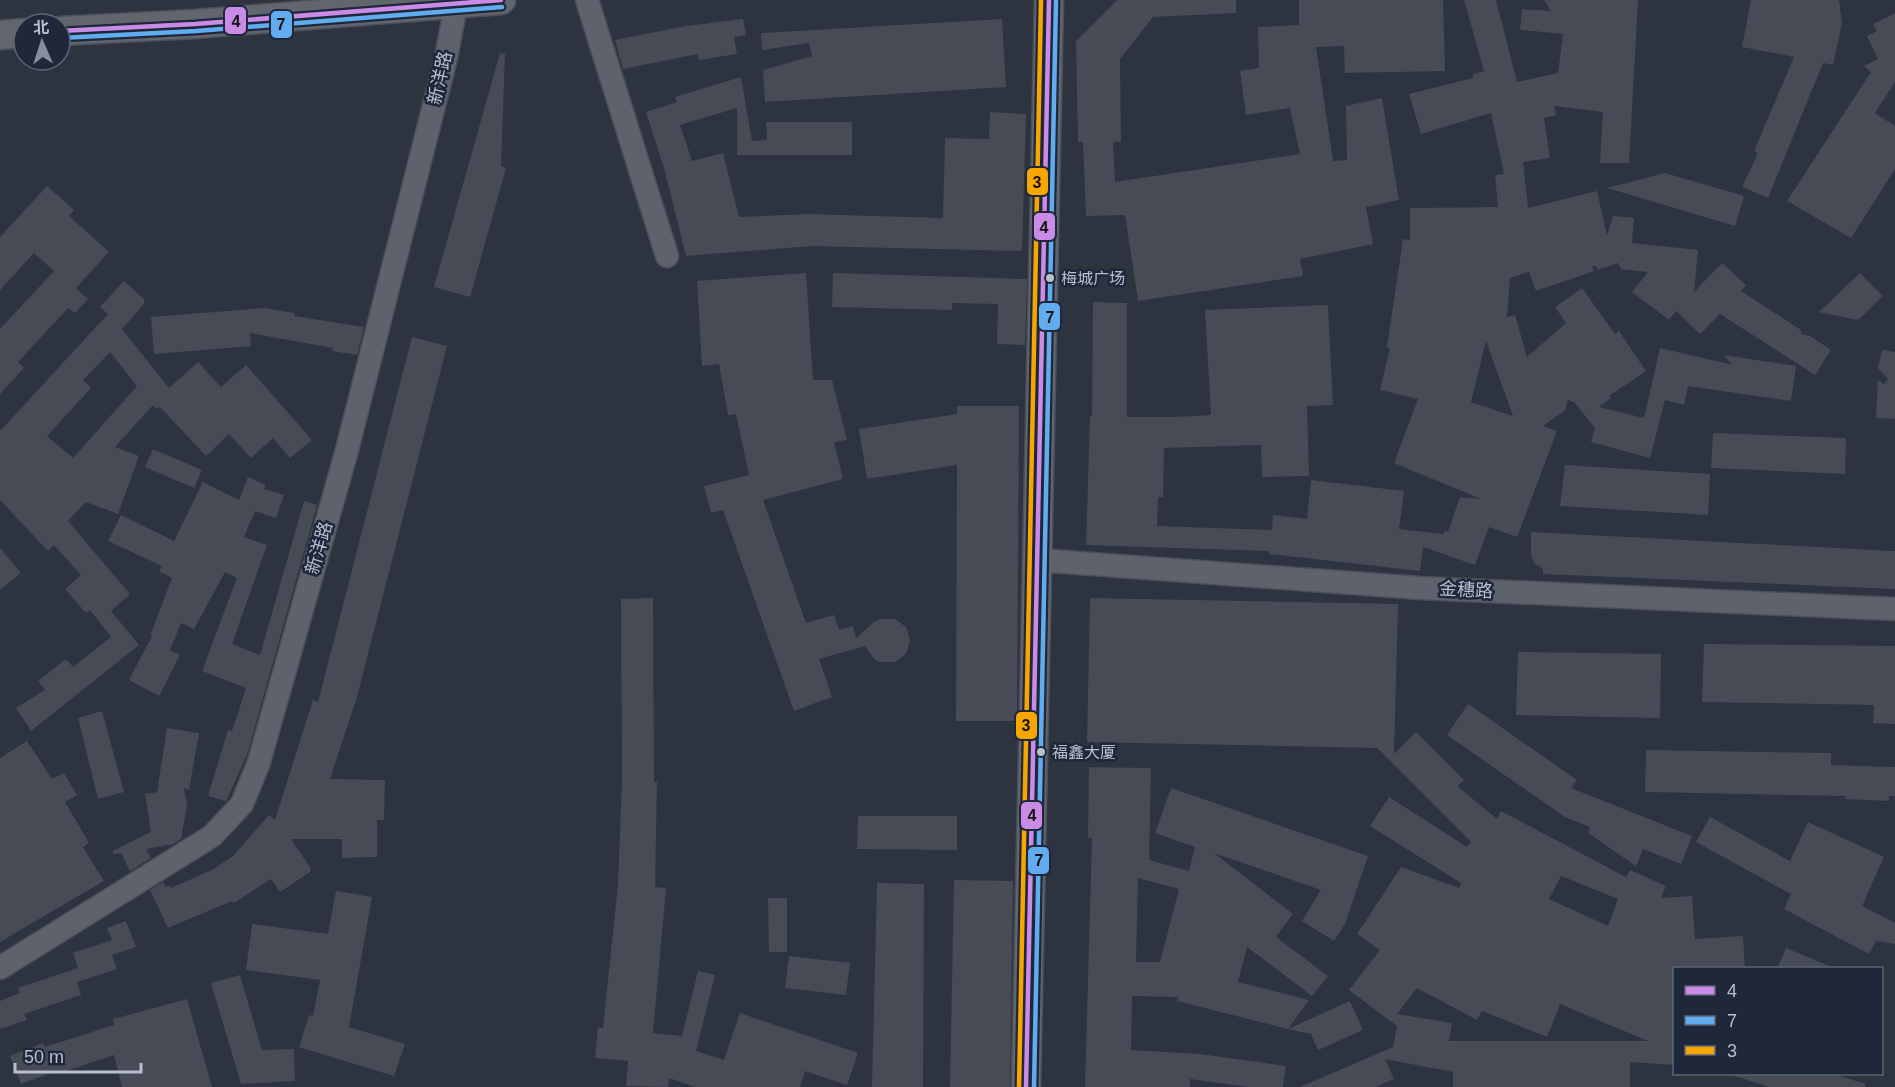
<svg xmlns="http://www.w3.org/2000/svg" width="1895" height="1087" viewBox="0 0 1895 1087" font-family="Helvetica,'Noto Sans SC',sans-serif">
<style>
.building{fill:#464b56;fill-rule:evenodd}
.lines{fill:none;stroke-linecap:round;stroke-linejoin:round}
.minor-casing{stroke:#4a4e57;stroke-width:25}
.major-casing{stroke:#4b505b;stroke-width:31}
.minor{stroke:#5e626c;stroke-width:22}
.major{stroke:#61656d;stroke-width:28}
.bus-1-casing{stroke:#1f283b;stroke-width:9}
.bus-2-casing{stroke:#1f283b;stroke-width:9}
.bus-3-casing{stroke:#1f283b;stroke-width:9}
.bus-1{stroke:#ca8be6;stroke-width:4.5}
.bus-2{stroke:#60acee;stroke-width:4.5}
.bus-3{stroke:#f7a600;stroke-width:4.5}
.bus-dot{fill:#b8bfce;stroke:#1f283b;stroke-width:2}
.labels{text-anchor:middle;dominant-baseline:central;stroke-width:5;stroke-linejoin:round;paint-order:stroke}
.bus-label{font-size:16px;fill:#b8bfce;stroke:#1f283b;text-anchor:start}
.street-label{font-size:18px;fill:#b8bfce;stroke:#1f283b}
.line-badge{stroke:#1f283b;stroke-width:2}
.pale-badge-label{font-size:16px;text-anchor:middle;font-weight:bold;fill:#111}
</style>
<rect width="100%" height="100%" fill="#2d333f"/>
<path class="building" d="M1117,0H1236V13L1153,17L1120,59L1121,142H1113L1115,182L1300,154L1290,108L1246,115L1240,71L1259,68L1258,27L1299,25V0H1443L1445,71L1345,73L1344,46L1316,47L1333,161L1347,160L1346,106L1382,98L1399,200L1366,207L1373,244L1300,259L1303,276L1138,301L1125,215L1086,216L1083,142H1078L1076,41Z
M1464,0H1496L1517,82L1558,73L1563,34L1520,30L1522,9L1551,11L1544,0H1638L1629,163H1600L1603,112L1554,106L1556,115L1544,118L1550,158L1523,162L1528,208L1597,191L1607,236L1613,216L1634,218L1632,243L1698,250L1694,292L1722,263L1746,285L1741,291L1801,330V334L1810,336L1831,350L1815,375L1720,314L1700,334L1676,311L1669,320L1632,292L1648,272L1621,269L1618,263L1597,270L1598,267L1592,266L1594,271L1536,291L1529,272L1510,278L1507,317L1515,315L1527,357L1566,323L1555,307L1582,288L1615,334L1619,331L1646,371L1609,396L1611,398L1599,407L1644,418L1660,348L1733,365L1723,355L1796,366L1791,401L1688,386L1684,405L1665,400L1650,458L1591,442L1595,428L1574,402L1568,400L1565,410L1543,426L1557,431L1517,537L1489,527L1475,565L1423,547L1420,571L1269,554V551L1086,545L1090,416H1092L1093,302L1127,303V417H1174L1211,415L1205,310L1328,305L1333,405L1307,406L1309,476L1262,477L1261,445L1164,448L1163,497H1158L1157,526L1272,530L1273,515L1307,519L1311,480L1404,491L1399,529L1444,534L1445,531L1448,532L1460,497L1481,499L1394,463L1418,399L1380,390L1390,348L1387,347L1403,239L1410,240V208L1498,207L1495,175L1504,174L1491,113L1421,134L1409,94L1473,78V74L1484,71ZM1486,341L1513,416L1471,402Z
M1751,0H1839L1842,23L1833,65L1823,63L1768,198L1742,187L1758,153L1754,151L1794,57L1742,47Z
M1895,13V82L1875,113L1895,126V169L1851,238L1787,201L1871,72L1864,66L1878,59L1867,36L1877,31L1873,24Z
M743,19L746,35L734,37L737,54L699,60L698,54L623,69L615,40L686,26Z
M1002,19L1006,87L765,102L763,70L812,56L809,43L762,50L761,33Z
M500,53L505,54L501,166L506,168L470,297L434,287Z
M741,77L752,141L767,140L766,122H852V155H737V108L680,125L692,161L723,153L739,217L807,214L943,218L945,138L989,139L990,112L1026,114L1022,251L811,246L686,256L664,168L646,112L677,102L675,97Z
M1665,173L1744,196L1735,226L1607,188Z
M47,186L74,210L69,216L109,252L76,288L88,299L75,313L68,308L18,362L24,368L0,394V329L54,271L34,253L0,290V237Z
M806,273L813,380H832L847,440L834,442L843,479L763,500L806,623L834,615L839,630L853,626L856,638L874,622L881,619H895L906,627L910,640L906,654L895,662H880L874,659L865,646L819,659L832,697L794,711L723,510L711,513L704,486L749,475L736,414L728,415L719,364L702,366L697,281Z
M833,273L1027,279L1025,345L997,344L998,304L952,303V310L832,307Z
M1860,273L1883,296L1858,320L1819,312Z
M124,281L144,299V304L122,329L169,388L198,362L221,387L246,365L312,440L290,458L273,438L251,458L229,434L206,456L160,407L156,409L153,405L115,447L139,456L118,514L86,502L68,521L130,594L111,611L139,645L31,731L16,708L45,690L38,681L66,659L73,667L111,637L90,610L86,613L65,589L81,575L54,545L48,551L0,500V431L108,314L100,307ZM110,352L137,386L73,458L47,436L91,388L83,380Z
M264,308L295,313L294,316L364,327L357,355L332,351L333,348L250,333L251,346L154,354L151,317Z
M412,337L447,346L357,697L330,779L385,780L384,820H377V857L342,858V839H291L310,867V872L280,892L271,879L234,903L232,901L168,928L150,890L163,882L166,887L170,885L171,888L212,870L233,856L269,815L275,820L313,700L318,702Z
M1882,350L1895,352V419L1876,418L1878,380L1884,384L1888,379L1878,368Z
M957,406H1019L1017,721H956L957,465L867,479L859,429L957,414Z
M1713,433L1846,438L1845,474L1711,468Z
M153,449L202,470L194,488L145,467Z
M1565,465L1710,474L1708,515L1560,506Z
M248,477L266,485L264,489L284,495L276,518L255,511L244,537L267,545L232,644L260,655L304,501L317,505L247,755L226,801L208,796L228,730L232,731L246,688L202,671L237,578L225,572L194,629L181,623L170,650L180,655L159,696L129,680L153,634L150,636L172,578L159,571L162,566L108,541L121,515L174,541L203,482L239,500Z
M1531,532L1895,551V589L1543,574V569L1534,563L1531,555Z
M0,548L21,573L0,590Z
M653,598L654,782H657L655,887L666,888L653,1033L682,1036L698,971L715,975L696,1051L724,1060L740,1013L858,1053L847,1085L805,1071L800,1087H695L669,1078L668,1087L626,1086L628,1061L595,1058L598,1027L603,1028L618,884L622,781L621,599Z
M1090,598L1398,604L1394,754L1416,732L1464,780L1457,786L1497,819L1501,811L1626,877L1630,870L1666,886L1661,898L1692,896L1695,939L1743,936L1745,969H1674V1065L1630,1062V1087H1453V1072L1385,1059L1394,1079L1376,1087H1300L1393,1047L1397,1026L1349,990L1380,950L1357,934L1401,867L1459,888L1461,883L1370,826L1389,797L1467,847L1471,842L1377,748L1087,742ZM1561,876L1618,899L1608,926L1549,899ZM1417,988L1477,1020L1482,1011L1547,1037L1560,1004L1648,1041H1449L1452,1023L1397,1014Z
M1704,644L1895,646V724L1873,723L1874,705L1702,702Z
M1518,652L1661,654L1660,718L1516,715Z
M1468,704L1577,780L1571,788L1692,836L1681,864L1643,849L1636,866L1588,833L1590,827L1565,817L1447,735Z
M102,711L124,792L98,799L78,718Z
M167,728L199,733L189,790L184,788L187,805L181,839L173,844L146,849L151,858L130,871L121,853L113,854V851L151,832L145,794L157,792Z
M27,741L52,779L64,773L77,795L65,802L89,843L83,847L104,881L0,942V758Z
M1646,750L1831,753V765L1895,767V796H1889V801L1845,799L1846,796L1645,792Z
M1089,767L1151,768L1149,860L1189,871L1195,847L1155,833L1171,788L1368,856L1345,924L1334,941L1302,921L1321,890L1214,853L1293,914L1276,937L1328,976L1312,996L1247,947L1238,982L1309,1000L1288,1029L1177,1001L1178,997L1132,996L1131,1050L1200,1054L1286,1066L1283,1087H1249L1190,1079V1087H1085L1092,838H1088ZM1138,878L1179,889L1160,962H1136Z
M858,816H957V850L857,849Z
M1710,817L1790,861L1808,822L1884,857L1862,906L1895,923V944L1876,941L1869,954L1784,909L1791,894L1696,842Z
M954,880L1013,881L1010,1087H950Z
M877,883L924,884L923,1087H872Z
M336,891L372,897L349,1027L405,1044L394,1076L299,1047L309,1015L313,1016L320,980L246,970L252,924L328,934Z
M768,898H787V952H769Z
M126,921L136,947L112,955L117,969L77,982L81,995L24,1014L27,1020L0,1029V1001L20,993L18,988L78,968L73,953L112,940L107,928Z
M1786,948L1834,968L1833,969H1777Z
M789,956L850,963L846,995L785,988Z
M240,975L262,1050L294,1049L295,1081L241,1084L211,983Z
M187,999L212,1087H122L114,1055L60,1073L59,1070L21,1084L10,1056L43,1043L45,1047L114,1025L113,1019Z
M1350,1001L1363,1030L1318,1050L1311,1034L1288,1029Z
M1736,1074H1833L1866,1084L1865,1087H1769L1735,1076Z"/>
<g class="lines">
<g class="minor-casing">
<path id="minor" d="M587,0L667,256
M1037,560L1420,588L1895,609
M0,968L212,836L242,804L259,762L347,450L446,58L456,5"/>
</g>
<g class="major-casing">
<path id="major" d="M60,31L195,24L501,0
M0,35L24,33
M1026,1087L1049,0"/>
</g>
<use href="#minor" class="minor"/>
<use href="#major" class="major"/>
<g class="bus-1-casing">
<path id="bus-1" d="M60,31L195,24L501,0
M1026,1087L1049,0"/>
</g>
<g class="bus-2-casing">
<path id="bus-2" d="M60,38L196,31L502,7
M1034,1087L1056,0"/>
</g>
<g class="bus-3-casing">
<path id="bus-3" d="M1019,1087L1041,0"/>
</g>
<use href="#bus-1" class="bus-1"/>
<use href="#bus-2" class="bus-2"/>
<use href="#bus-3" class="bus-3"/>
</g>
<g class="bus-dot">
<circle cx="1050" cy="278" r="5"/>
<circle cx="1041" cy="752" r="5"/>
</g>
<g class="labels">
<g class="bus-label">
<text x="1061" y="278">梅城广场</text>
<text x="1052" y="752">福鑫大厦</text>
</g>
<g class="street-label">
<text transform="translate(440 78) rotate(-77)">新洋路</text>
<text transform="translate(319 548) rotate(-74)">新洋路</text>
<text transform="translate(1466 590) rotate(3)">金穗路</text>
</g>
</g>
<g class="line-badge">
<rect x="224" y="6" width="23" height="29" rx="6" fill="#ca8be6"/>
<rect x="270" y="10" width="23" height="29" rx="6" fill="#60acee"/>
<rect x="1026" y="167" width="23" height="29" rx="6" fill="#f7a600"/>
<rect x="1033" y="212" width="23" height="29" rx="6" fill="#ca8be6"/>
<rect x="1038" y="302" width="23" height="29" rx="6" fill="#60acee"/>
<rect x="1015" y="711" width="23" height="29" rx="6" fill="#f7a600"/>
<rect x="1020" y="801" width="23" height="29" rx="6" fill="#ca8be6"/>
<rect x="1027" y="846" width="23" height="29" rx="6" fill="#60acee"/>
</g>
<g class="pale-badge-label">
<text x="236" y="27">4</text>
<text x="281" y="30">7</text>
<text x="1037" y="188">3</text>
<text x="1044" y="233">4</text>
<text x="1050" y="323">7</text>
<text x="1026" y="731">3</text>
<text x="1032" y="821">4</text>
<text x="1039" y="866">7</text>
</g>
<rect x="1673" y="967" width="210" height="108" fill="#1f283b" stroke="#5c6476" stroke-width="1.5"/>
<rect x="1685" y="986" width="30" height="9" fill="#ca8be6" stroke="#5c6476" stroke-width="1.5"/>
<text x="1727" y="997" font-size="18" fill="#b8bfce">4</text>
<rect x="1685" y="1016" width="30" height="9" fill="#60acee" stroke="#5c6476" stroke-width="1.5"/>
<text x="1727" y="1027" font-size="18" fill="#b8bfce">7</text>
<rect x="1685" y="1046" width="30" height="9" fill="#f7a600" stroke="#5c6476" stroke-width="1.5"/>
<text x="1727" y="1057" font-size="18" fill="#b8bfce">3</text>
<g transform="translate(42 42) rotate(357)"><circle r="28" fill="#1f283b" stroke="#5c6476" stroke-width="1.5"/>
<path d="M0-4.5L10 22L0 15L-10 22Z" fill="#878e9c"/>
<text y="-9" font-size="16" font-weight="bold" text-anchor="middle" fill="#b8bfce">北</text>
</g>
<path d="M15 1063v9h126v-9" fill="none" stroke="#b8bfce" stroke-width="3"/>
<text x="24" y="1063" font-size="18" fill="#b8bfce" stroke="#1f283b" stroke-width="4.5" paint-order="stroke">50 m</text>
</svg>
